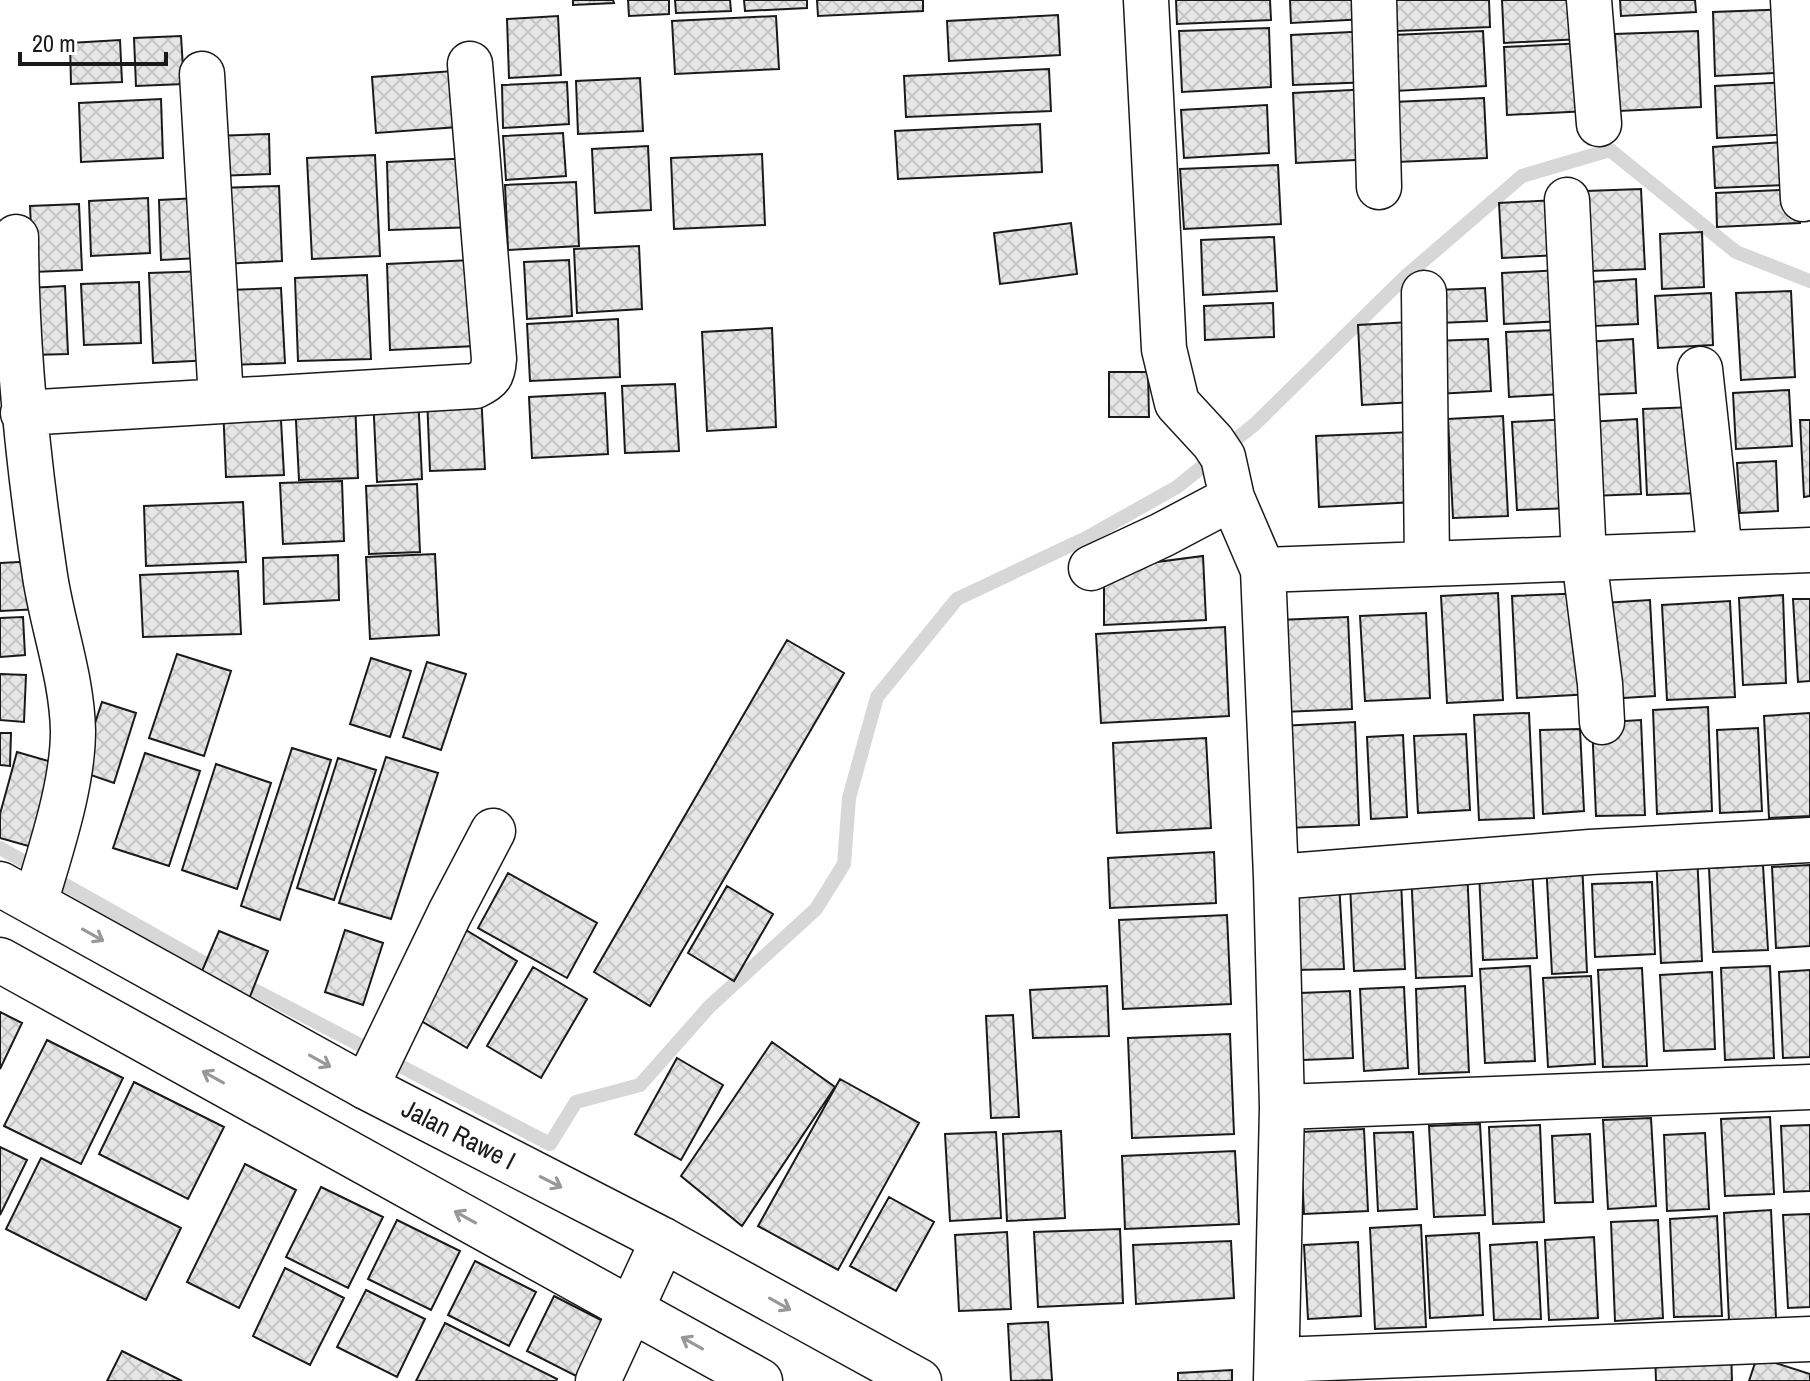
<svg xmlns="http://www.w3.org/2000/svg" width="1810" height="1381" viewBox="0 0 1810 1381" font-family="'Archivo Narrow',sans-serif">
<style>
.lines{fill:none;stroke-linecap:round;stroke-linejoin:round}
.stream{stroke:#d7d7d7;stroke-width:14}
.building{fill:url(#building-cross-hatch);stroke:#1a1a1a;stroke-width:2}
.minor-casing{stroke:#1a1a1a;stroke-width:47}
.secondary-casing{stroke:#1a1a1a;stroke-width:47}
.minor{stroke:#fff;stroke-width:44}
.secondary{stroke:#fff;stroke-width:44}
.oneway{stroke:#989898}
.labels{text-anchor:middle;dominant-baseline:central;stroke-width:6;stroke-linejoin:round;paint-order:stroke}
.street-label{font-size:26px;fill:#1a1a1a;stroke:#fff}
</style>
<defs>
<pattern id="building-cross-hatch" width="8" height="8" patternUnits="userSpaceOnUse" patternTransform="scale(2)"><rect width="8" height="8" fill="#e6e6e6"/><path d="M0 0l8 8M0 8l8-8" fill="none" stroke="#c5c5c5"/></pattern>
</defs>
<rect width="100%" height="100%" fill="#fff"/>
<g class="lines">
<path class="stream" d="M0,848L220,972
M239,982L550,1144L576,1102L640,1085L709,1007L816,909L844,864L849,798L877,697L957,599L1086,538L1177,487L1255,424L1406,276L1522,176L1610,150L1736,252L1810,281"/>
</g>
<path class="building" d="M573,0H613L614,3L573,5Z
M628,0H669V14L629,16Z
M675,0H730L731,11L676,13Z
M744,0H807V8L745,11Z
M817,0H923V11L818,16Z
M1176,0H1270L1271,20L1177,24Z
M1290,0H1365L1366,19L1291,23Z
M1395,0H1489L1490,27L1396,31Z
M1502,0H1579L1581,39L1504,43Z
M1620,0H1695L1696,12L1621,16Z
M1792,9L1795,72L1715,76L1713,12Z
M1058,15L1060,55L949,61L947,21Z
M558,16L561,75L509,78L507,19Z
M776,16L779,69L675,74L672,21Z
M1269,28L1271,87L1182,92L1179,31Z
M1371,31L1373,82L1293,85L1291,35Z
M1483,31L1486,86L1395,91L1393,35Z
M1698,31L1701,107L1619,111L1615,34Z
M181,36L184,84L136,86L134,38Z
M120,40L122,82L71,84L70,43Z
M1585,43L1588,111L1507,115L1504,47Z
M1049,69L1051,111L906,117L904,76Z
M453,71L458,127L376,133L372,77Z
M640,78L643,131L578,134L576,81Z
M567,82L569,124L503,128L502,85Z
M1792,82L1795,134L1717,138L1715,86Z
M1371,89L1375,159L1296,163L1293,93Z
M1484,98L1487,158L1397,162L1393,102Z
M161,99L163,158L81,162L79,103Z
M1267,105L1269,153L1184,158L1181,110Z
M1040,124L1042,172L898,179L895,131Z
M563,133L566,176L506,180L503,136Z
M269,134L270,174L216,176L214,136Z
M1785,142L1787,185L1715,188L1713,147Z
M648,146L651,210L595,213L592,149Z
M762,154L765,225L674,229L671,158Z
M375,155L380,256L312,259L307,158Z
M474,158L476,227L389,230L387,162Z
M1278,165L1281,224L1184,229L1180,169Z
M576,182L579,246L508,250L505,185Z
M279,186L282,261L222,264L219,188Z
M1641,189L1645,269L1589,271L1586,191Z
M1798,189L1800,223L1717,227L1716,193Z
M148,198L150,253L91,256L89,201Z
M198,198L200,258L161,260L159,200Z
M1556,200L1559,255L1502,258L1499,203Z
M79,204L82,270L33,272L30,206Z
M1071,223L1077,274L1000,284L994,233Z
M1702,232L1704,287L1662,289L1660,234Z
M1274,237L1277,291L1203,295L1201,240Z
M639,246L642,309L577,313L574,249Z
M472,260L476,346L390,350L387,264Z
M569,260L572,316L527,319L524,262Z
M1561,270L1563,321L1504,324L1502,273Z
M209,271L213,360L153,363L149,273Z
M367,275L371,359L298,361L295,278Z
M1636,279L1638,324L1593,326L1590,282Z
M139,282L141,343L84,345L81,284Z
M65,286L68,354L32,355L29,288Z
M281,288L285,363L231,365L228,290Z
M1485,288L1487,321L1438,323L1437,290Z
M1791,291L1795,377L1741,380L1736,293Z
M1711,293L1713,345L1658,348L1655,296Z
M1273,303L1274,337L1205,340L1204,306Z
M618,319L620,377L530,381L527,324Z
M1410,322L1414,402L1362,405L1358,325Z
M772,328L776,427L707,431L702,332Z
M1557,330L1561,394L1509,397L1506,332Z
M1488,339L1491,391L1436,394L1433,341Z
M1633,339L1636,393L1588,395L1585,342Z
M1109,372H1148L1149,417H1109Z
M675,384L679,451L625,453L622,386Z
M1789,390L1792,446L1736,449L1733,393Z
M481,393L485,469L430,471L427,396Z
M605,393L608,454L532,458L529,397Z
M418,394L422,479L377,482L373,396Z
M355,399L358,478L299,480L295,402Z
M280,402L284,475L226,477L223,405Z
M1695,407L1699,493L1647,495L1643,409Z
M1503,416L1508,516L1453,518L1448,419Z
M1570,419L1574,508L1517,510L1512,422Z
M1637,419L1641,494L1591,496L1588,422Z
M1800,420H1810V496L1804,497Z
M1412,432L1416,502L1319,507L1316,436Z
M1776,461L1778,511L1740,513L1737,463Z
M342,481L344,541L283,544L280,483Z
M417,484L420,552L369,554L366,486Z
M243,502L246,562L146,566L144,506Z
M435,554L439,635L370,639L366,557Z
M338,555L339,600L264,604L263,558Z
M1203,556L1206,620L1104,625V569Z
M38,561L40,609L0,611V563Z
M238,571L241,634L143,637L140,575Z
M1498,593L1503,700L1447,703L1441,596Z
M1588,593L1592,694L1517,698L1512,596Z
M1783,595L1786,683L1743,685L1739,598Z
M1793,599H1810V681L1798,682Z
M1650,600L1655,696L1608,699L1603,603Z
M1730,601L1735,697L1667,700L1662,605Z
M1426,613L1430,698L1365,701L1360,616Z
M23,617L25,655L0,657V618Z
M1348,617L1352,709L1283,712L1279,620Z
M1225,627L1229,716L1101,723L1096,634Z
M787,640L844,673L650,1006L594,972Z
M177,654L231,671L204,756L149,738Z
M371,658L411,671L390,737L350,724Z
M427,662L466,674L441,750L403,737Z
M0,674L26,675L24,722L0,720Z
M102,702L136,713L114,783L79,771Z
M1708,707L1712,811L1657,814L1653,710Z
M1529,713L1534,818L1479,820L1474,715Z
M1810,713V816L1769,818L1764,716Z
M1641,720L1645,815L1596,816L1592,723Z
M1355,722L1359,825L1286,828L1281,726Z
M1758,728L1762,811L1720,813L1717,730Z
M1580,729L1584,811L1543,814L1540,730Z
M0,733H11L10,766L0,765Z
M1466,734L1470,810L1418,813L1414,736Z
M1403,735L1407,817L1371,819L1367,737Z
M1206,738L1211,828L1117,833L1113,743Z
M292,748L331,760L280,920L241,906Z
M17,752L62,765L39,849L0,838V814Z
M145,753L200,771L169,866L113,848Z
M386,757L438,773L391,919L339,903Z
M338,758L376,770L334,900L297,888Z
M216,764L271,783L237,889L182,870Z
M1214,852L1216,903L1110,908L1108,858Z
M1697,853L1702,961L1661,963L1656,855Z
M1582,861L1587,972L1552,974L1546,862Z
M1763,865L1768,950L1713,952L1709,868Z
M1810,865V946L1776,948L1772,867Z
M1532,868L1537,958L1483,960L1479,871Z
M1467,869L1472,976L1416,978L1411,871Z
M508,873L597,923L567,978L478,928Z
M1401,881L1405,969L1354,971L1350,883Z
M1339,882L1344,969L1294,970L1291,885Z
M1652,882L1655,954L1595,957L1592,884Z
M727,886L773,914L734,981L688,953Z
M1227,915L1231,1004L1123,1009L1119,920Z
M461,927L517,961L467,1048L411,1015Z
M345,930L383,943L363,1005L325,992Z
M219,931L268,951L249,999L199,978Z
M1530,966L1535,1061L1485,1063L1480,969Z
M1770,966L1774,1058L1725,1060L1721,968Z
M533,967L587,999L541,1078L487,1046Z
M1642,968L1647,1066L1603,1067L1598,970Z
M1810,970V1057L1783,1058L1779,972Z
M1712,972L1715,1049L1664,1051L1660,975Z
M1591,976L1595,1064L1548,1067L1543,978Z
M1107,986L1109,1036L1033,1038L1030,990Z
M1465,986L1469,1072L1419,1074L1416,989Z
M1404,987L1408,1068L1364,1071L1360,989Z
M1350,991L1353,1058L1303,1060L1300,993Z
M0,1012L22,1023L0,1069Z
M1013,1015L1019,1117L991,1118L986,1016Z
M1230,1034L1234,1134L1132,1138L1128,1038Z
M47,1040L123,1078L81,1164L4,1126Z
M772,1042L835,1087L742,1226L681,1176Z
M677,1058L723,1085L681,1160L635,1134Z
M840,1079L919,1123L838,1270L758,1226Z
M134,1082L224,1127L188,1199L99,1154Z
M1770,1117L1774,1194L1725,1196L1721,1119Z
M1651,1118L1656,1206L1608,1209L1603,1120Z
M1480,1124L1485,1215L1434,1217L1429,1126Z
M1540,1125L1544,1222L1493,1224L1489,1127Z
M1810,1125V1191L1784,1192L1781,1126Z
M1364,1129L1368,1211L1304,1214L1300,1132Z
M1061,1131L1065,1218L1007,1221L1003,1134Z
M996,1132L1001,1218L950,1221L945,1134Z
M1413,1132L1417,1209L1378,1211L1374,1133Z
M1705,1133L1709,1209L1667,1211L1664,1135Z
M1590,1134L1593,1202L1555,1203L1552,1136Z
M0,1147L27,1160L0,1215Z
M1235,1151L1239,1224L1125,1229L1122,1156Z
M41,1158L181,1228L146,1300L6,1229Z
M245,1164L296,1190L239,1308L187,1282Z
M321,1187L383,1217L348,1288L286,1257Z
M889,1197L934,1222L896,1291L850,1266Z
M1771,1210L1776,1318L1729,1321L1724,1213Z
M1810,1214V1307L1788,1308L1783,1215Z
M1717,1216L1722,1316L1674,1317L1670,1219Z
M397,1220L460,1251L431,1310L368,1279Z
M1658,1220L1663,1318L1615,1321L1611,1222Z
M1421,1225L1426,1327L1375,1329L1370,1228Z
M1120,1229L1123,1303L1038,1307L1034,1232Z
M1007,1232L1011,1309L959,1311L955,1235Z
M1479,1233L1483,1315L1430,1318L1426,1236Z
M1594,1237L1598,1318L1549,1320L1545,1240Z
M1231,1241L1234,1298L1136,1304L1133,1245Z
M1358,1242L1361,1316L1308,1319L1304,1245Z
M1537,1242L1541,1319L1494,1320L1490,1245Z
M475,1261L536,1292L509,1346L448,1315Z
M285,1268L344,1298L310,1365L253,1336Z
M366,1290L425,1319L397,1377L337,1347Z
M554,1296L603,1321L576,1376L527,1351Z
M1048,1322L1052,1380L1011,1381L1008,1324Z
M445,1323L557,1379L556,1381H416Z
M1731,1349L1732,1381H1656L1655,1351Z
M122,1351L182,1381H107Z
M1757,1357L1810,1374V1381H1749Z
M1232,1370V1381H1178V1373Z"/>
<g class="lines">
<g class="minor-casing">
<path id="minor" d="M1146,0L1164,349L1177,403L1213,442L1223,457L1232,498L1263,570L1276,877L1282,1107L1276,1381
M1374,0L1379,187
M1589,0L1599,124
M1793,0L1803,199
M202,74L221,399
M1567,200L1584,558L1600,684L1602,722
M16,237C16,351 28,463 45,576C53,628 72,678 73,731C73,785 50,852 35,903
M1424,293L1427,564
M1700,369L1720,553
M23,413L475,386C490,379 493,375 494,359L470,64
M1091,568L1162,535L1232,498
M1263,570L1810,550
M1276,877L1590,852L1810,840
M366,1087L450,913L493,831
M1282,1107L1810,1087
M1278,1360L1810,1339
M598,1381L663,1240"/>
</g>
<g class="secondary-casing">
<path id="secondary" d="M0,884L366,1087L663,1240L919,1381
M0,960L760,1381"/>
</g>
<use href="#minor" class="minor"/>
<use href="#secondary" class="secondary"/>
</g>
<defs><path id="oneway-shaft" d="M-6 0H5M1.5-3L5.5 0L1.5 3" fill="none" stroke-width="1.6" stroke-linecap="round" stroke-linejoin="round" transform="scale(2)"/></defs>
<g class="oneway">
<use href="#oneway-shaft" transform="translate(93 935) rotate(29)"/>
<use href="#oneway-shaft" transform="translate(320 1061) rotate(29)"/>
<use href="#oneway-shaft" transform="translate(213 1077) rotate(-151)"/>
<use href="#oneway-shaft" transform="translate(551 1182) rotate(27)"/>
<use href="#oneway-shaft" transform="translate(465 1217) rotate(-151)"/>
<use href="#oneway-shaft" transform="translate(780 1304) rotate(29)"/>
<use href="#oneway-shaft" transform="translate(692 1343) rotate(-151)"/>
</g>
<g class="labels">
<g class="street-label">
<text transform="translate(459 1134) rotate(27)">Jalan Rawe I</text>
</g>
</g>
<path d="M20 52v12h146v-12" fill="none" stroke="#1a1a1a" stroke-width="4"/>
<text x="32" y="52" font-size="24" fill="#1a1a1a" stroke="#ffffff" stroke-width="6" paint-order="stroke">20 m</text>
</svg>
